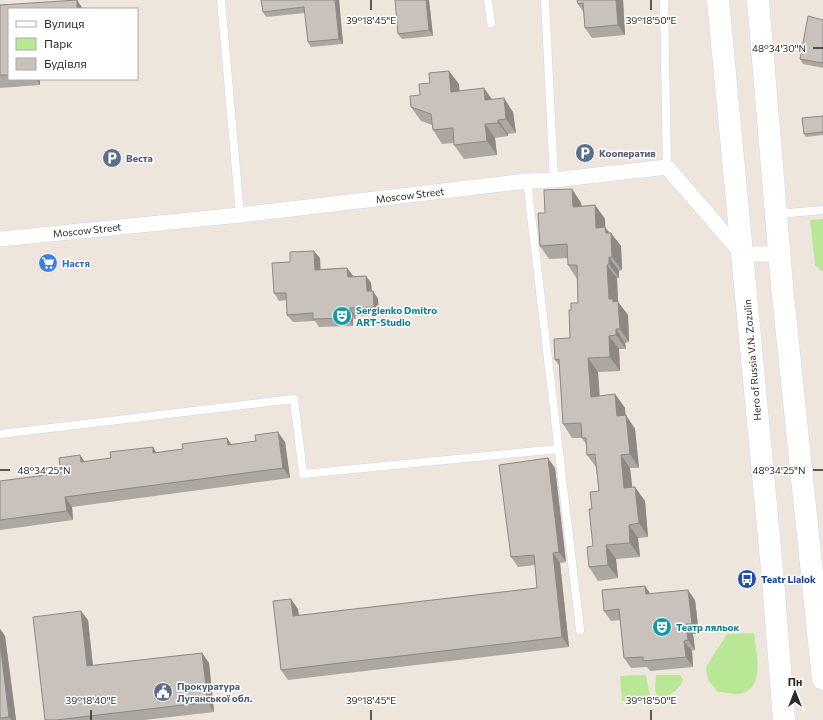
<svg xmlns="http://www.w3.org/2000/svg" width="823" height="720" viewBox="0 0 823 720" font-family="Commissioner,sans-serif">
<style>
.green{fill:#bae796}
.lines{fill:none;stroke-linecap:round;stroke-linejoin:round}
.lane-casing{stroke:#d2d7e5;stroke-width:9}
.street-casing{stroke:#d2d7e5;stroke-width:16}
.secondary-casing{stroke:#d2d7e5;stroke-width:23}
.lane{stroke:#fff;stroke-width:8}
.street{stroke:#fff;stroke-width:15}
.secondary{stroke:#fff;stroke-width:22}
.wall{fill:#ada7a2}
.shaded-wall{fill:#8d8884}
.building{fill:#c9c2bc;stroke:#8d8884}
.ticks{fill:none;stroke:#2b2b2b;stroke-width:1.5}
.labels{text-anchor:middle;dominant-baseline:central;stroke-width:3;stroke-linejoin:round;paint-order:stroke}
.service-label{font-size:10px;font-weight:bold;fill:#4e5e75;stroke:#fff;text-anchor:start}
.street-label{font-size:10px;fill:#2b2b2b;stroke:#fff}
.shop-label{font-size:10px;font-weight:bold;fill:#366cbe;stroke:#fff;text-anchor:start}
.culture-label{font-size:10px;font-weight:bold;fill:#0d838f;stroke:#fff;text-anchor:start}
.transit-label{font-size:10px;font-weight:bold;fill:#164399;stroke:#fff;text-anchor:start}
.ticks-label{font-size:10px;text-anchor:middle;fill:#2b2b2b;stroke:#fff;stroke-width:3;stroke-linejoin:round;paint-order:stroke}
</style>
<rect width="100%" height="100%" fill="#eee5dd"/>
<path class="green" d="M823,219V272L815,265L810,220Z
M754,633C756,651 766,688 740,694C733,695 724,692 718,692L708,680L706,667L727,634Z
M646,675L650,696L644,699L622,701L620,676Z
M656,675H680L683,680C679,690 671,695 661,699C652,694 656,684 656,675Z"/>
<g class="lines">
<g class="lane-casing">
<path id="lane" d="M221,0L240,215
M488,0L491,23
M545,0L554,180
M664,0L667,167
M527,181L580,630
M777,214L823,210
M0,434L294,399L303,474L558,449"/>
</g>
<g class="street-casing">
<path id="street" d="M0,239L240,215L527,181L554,180L667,167L742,254H780"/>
</g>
<g class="secondary-casing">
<path id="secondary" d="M718,0L773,580L784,720
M758,0L782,286L823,679"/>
</g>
<use href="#lane" class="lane"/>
<use href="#street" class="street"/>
<use href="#secondary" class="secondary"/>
</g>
<path class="wall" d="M261,0H339L343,44L311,47L308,42L305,13L266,17L263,12Z
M395,0H429L433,36L402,39L398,34Z
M577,0H623L625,35L592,38L585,28L584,13L578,4Z
M0,5L9,9V79H40V85L0,88Z
M823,20V68L803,64L800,59Z
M459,84V91L492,100L513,112L516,133L508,134V136L495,138L497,155L464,159L454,145V143L442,144L433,130L432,125L421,121L411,107L420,95Z
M823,116V135L806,137L804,134Z
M572,189L581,203L582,206L595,205L605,219V227L621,246L622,270L619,271V278H617L618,302L628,315L629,342L625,343L626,349H619L620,371L598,372L600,396L615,394L625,408V415L635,429L639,468H630L632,487L645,501L648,537L638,538L640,557L616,559L618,578L598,581L589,567L593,546L592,509L599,491L596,467L587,455L586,444L582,438H572L563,424L559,365L555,360L570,338L571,310L578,303L577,279L568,265V258L549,259L540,246Z
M320,258V269L347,268L353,276H366L371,283L372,291H373L378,299L379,315L355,316L356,319H353V326L319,327L315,321L293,322L287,315V300L279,301L274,293L290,262Z
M227,438L231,444L285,442L290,478L72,507L73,520L0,530V481L61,473L85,462L183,449Z
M555,468L566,562L560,563L569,647L288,680L281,670L298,609L299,616L537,588L535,565L518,567L511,557Z
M651,593L695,600L699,634H693L695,650L692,651L693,667L650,671L647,667L631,668L624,658L620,620L611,621L604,611Z
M88,620L93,666L202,653L209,663L214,712L144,720H45Z
M0,629L5,636L16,720H0Z"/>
<path class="shaded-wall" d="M77,0L83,9H77Z
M335,0H339L343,44L339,39Z
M426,0H429L433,36L429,30Z
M616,0H623L625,35L618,25Z
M449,71L459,84L461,106L451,92Z
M36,79H40V85Z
M484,88L494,102L485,100Z
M504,98L513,112L516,133L506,119Z
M498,120L508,134V136L498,123Z
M485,124L495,138L497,155L487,141Z
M572,189L581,203L582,220L573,207Z
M595,205L605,219L606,241L596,228Z
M605,227L611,236V233L621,246L622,270L612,257L606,233Z
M314,251L320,258L321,277L315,270Z
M609,257L619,271V278L609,264Z
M607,265L617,278L618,302L628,315L629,342L620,329L609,299Z
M347,268L353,276V284L348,277Z
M366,276L371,283L372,299L367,291Z
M373,291L378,299L379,315L374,307Z
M350,308L355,316L356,319L350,311Z
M348,312L353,319V326L348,318Z
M616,329L625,343L626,349L616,335Z
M609,336L619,349L620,371L610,357Z
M588,358L598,372L600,411L591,397Z
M615,394L625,408L627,430L617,416Z
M626,415L635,429L639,468L630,454Z
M278,432L285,442L290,478L283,468Z
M227,438L233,447L228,445Z
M153,447L159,457L153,453Z
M80,455L87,465L81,462Z
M621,455L630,468L634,502L624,488Z
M548,458L555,468L566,562L559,552Z
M635,487L645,501L648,537L639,523Z
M65,497L72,507L73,520L67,511Z
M629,525L638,538L640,557L630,543Z
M606,545L616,559L618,578L608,565Z
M553,553L560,563L569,647L562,637Z
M645,586L652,596L646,594Z
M688,590L695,600L699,634L692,624Z
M291,599L298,609L300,626L293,616Z
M81,611L88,620L94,676L87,666Z
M686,624L693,634L695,650L688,640Z
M0,629L5,636L16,720H12L9,717L0,642Z
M684,641L692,651L693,667L686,657Z
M202,653L209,663L214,712L208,702Z"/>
<path class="building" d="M77,0V9H9V75H0V5Z
M261,0H335L339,39L308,42L304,7L263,12Z
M395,0H426L429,30L398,34Z
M577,0H616L618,25L585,28L583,3L578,4Z
M808,16L823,20V63L800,59Z
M449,71L451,92L484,88L485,100L504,98L506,119L498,120V123L485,124L487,141L454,145L453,128L433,130L431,114L411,107L410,96L420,95L419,84L430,83L429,73Z
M823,116V132L804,134L802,118Z
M572,189L573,207L595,205L596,228L605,227L606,233H611L612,257H609V264L607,265L609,299H613V302L618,301L620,329H616V335L609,336L610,357L588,358L591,397L615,394L617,416L626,415L630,454L621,455L624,488L635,487L639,523L629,525L630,543L606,545L608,565L589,567L587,547L593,546L589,509H592L590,492L599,491L595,454L587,455L586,438H582L581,423L563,424L559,359L555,360L554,339L570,338L569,310H571V303H578L577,265H568L567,244L540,246L538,213H545L544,190Z
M314,251L315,270L347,268L348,277L366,276L367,291H373L374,307L350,308V311L348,312V318L313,319V313L287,315L286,293H274L272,263L290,262V252Z
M278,432L283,468L65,497L67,511L0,520V481L61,473L59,458L80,455L81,462L111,458L110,452L153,447V453L183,449L182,444L227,438L228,445L256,441L255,435Z
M548,458L559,552L553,553L562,637L281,670L273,601L291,599L293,616L537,588L534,555L511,557L499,465Z
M645,586L646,594L688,590L692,624H686L688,640L684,641L686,657L643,661V657L624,658L619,609L604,611L602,590Z
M81,611L87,666L202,653L208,702L56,720H45L33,617Z
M0,642L9,717L0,718Z"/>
<path class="ticks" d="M371,0V10M651,0V10M813,48H823M0,470H10M813,470H823M91,710V720M371,710V720M651,710V720"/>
<defs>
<g id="parking-disc" transform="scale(1)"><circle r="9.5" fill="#5c6f8a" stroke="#fff"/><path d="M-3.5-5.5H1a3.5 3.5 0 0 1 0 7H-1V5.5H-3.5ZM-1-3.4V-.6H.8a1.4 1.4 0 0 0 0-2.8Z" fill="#fff"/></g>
<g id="supermarket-disc" transform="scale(1)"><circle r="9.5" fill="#3f7fe0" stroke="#fff"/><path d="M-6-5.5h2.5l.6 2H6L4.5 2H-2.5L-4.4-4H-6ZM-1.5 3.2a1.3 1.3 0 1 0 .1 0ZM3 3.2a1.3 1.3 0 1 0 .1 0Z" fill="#fff"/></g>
<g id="theatre-disc" transform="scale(1)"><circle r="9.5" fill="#0f9aa8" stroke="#fff"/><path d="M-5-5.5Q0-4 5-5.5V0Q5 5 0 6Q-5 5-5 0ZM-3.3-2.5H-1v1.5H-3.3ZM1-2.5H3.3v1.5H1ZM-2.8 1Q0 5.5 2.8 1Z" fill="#fff"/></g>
<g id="bus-disc" transform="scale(1)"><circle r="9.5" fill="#1a4fb4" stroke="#fff"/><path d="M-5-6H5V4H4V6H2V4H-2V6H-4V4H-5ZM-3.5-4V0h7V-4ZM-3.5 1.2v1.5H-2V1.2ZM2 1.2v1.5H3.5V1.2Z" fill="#fff"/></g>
<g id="civic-disc" transform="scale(1)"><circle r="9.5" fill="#5c6f8a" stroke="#fff"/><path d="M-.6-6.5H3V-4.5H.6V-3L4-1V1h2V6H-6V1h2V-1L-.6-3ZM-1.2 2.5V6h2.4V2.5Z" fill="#fff"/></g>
</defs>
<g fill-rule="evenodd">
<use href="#parking-disc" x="585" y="153"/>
<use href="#parking-disc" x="112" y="158"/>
<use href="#supermarket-disc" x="48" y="263"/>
<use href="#theatre-disc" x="342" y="316"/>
<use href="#bus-disc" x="747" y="579"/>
<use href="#theatre-disc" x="662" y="627"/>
<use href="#civic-disc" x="163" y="692"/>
</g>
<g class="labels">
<g class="service-label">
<text x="599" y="153">Кооператив</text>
<text x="126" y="158">Веста</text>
<text x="177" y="686">Прокуратура<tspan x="177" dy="12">Луганської обл.</tspan></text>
</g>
<g class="street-label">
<text transform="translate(410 195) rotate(-7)">Moscow Street</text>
<text transform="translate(87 230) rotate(-6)">Moscow Street</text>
<text transform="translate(752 360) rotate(-95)">Hero of Russia V.N. Zozulin</text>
</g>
<g class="shop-label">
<text x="62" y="263">Настя</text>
</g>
<g class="culture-label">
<text x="356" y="310">Sergienko Dmitro<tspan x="356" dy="12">ART-Studio</tspan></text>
<text x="676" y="627">Театр ляльок</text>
</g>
<g class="transit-label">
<text x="761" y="579">Teatr Lialok</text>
</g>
</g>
<g class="ticks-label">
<text x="371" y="24">39°18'45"E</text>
<text x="651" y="24">39°18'50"E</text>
<text x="779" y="52">48°34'30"N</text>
<text x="44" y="474">48°34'25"N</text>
<text x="779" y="474">48°34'25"N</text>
<text x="91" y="704">39°18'40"E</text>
<text x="371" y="704">39°18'45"E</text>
<text x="651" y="704">39°18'50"E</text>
</g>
<rect x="8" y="8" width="130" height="72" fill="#ffffff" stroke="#aaaaaa"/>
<rect x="16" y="21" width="20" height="6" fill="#ffffff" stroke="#aaaaaa"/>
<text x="44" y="28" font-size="12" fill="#2b2b2b">Вулиця</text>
<rect x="16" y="38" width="20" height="12" fill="#bae796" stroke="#aaaaaa"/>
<text x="44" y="48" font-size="12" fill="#2b2b2b">Парк</text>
<rect x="16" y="58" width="20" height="12" fill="#c9c2bc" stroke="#aaaaaa"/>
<text x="44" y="68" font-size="12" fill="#2b2b2b">Будівля</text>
<g transform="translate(795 692)" stroke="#ffffff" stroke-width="3" paint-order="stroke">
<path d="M0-3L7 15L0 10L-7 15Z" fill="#2b2b2b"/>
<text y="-6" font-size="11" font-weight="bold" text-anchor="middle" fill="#2b2b2b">Пн</text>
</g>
</svg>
